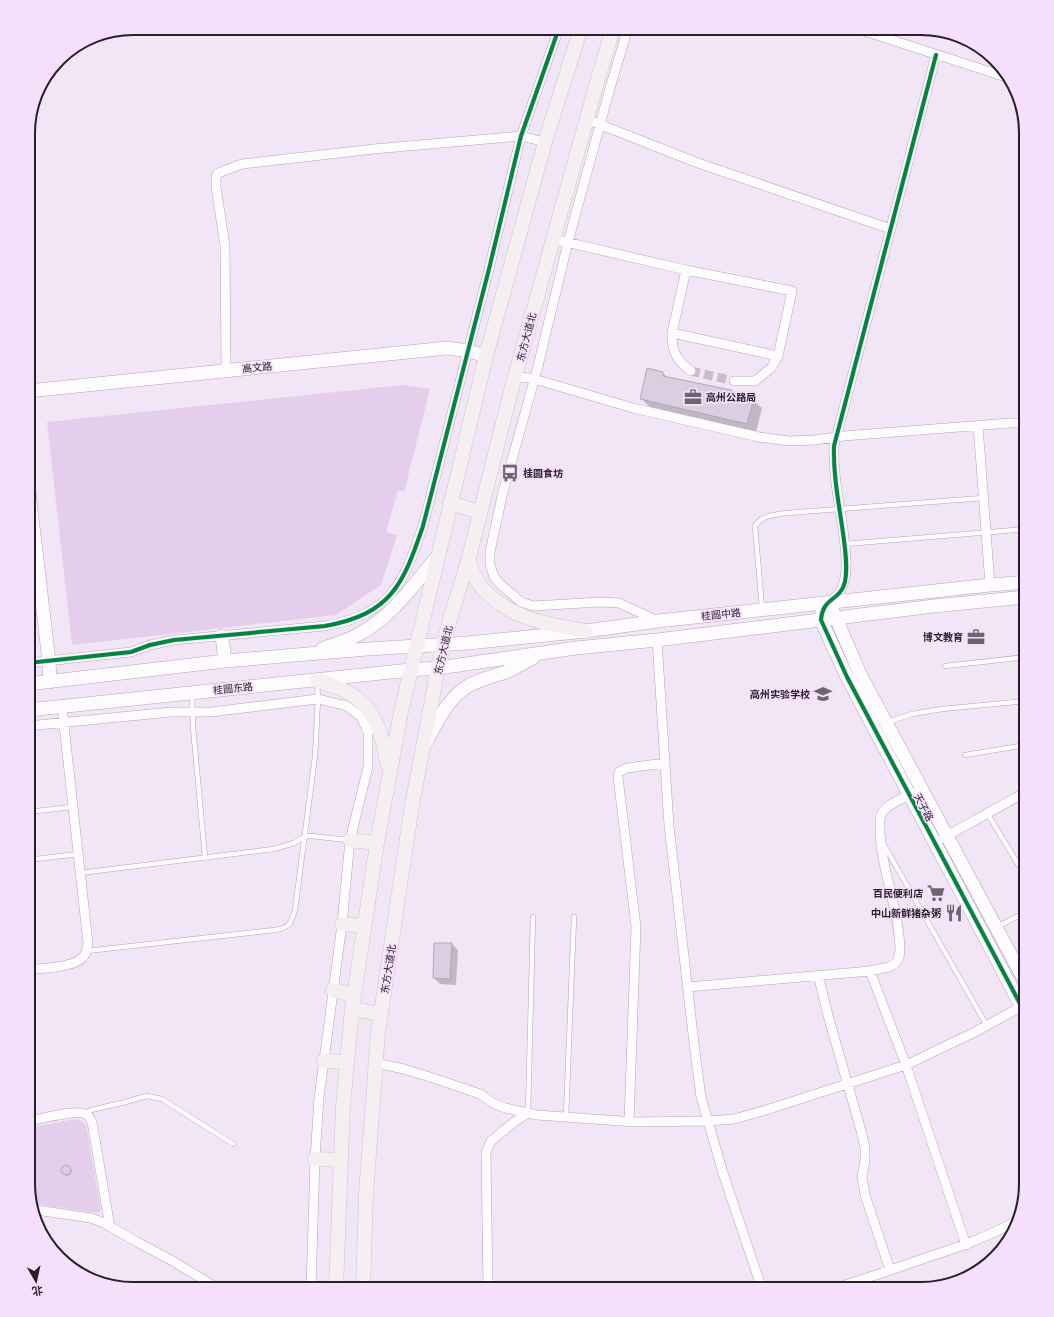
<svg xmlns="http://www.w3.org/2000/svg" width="1054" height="1317" viewBox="0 0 1054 1317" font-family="'Noto Sans','Noto Sans SC',sans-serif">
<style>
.green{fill:#e5ceeb}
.shadow{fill:#0003}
.building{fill:#dacee1;stroke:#b0a7b4}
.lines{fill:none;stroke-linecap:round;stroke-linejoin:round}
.street-tunnel{stroke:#c9bdcc;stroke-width:9;stroke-dasharray:9 4.5;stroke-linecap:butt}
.lane-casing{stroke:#b2a8b4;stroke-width:5.5}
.street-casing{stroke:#b2a8b4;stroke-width:10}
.secondary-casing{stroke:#b2a8b4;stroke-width:14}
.primary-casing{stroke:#cbc4cc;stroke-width:15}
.lane{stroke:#fdfbfe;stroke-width:4.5}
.street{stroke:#fdfbfe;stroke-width:9}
.secondary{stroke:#fdfbfe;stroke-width:13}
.primary{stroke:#f6eff2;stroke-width:14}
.cycleway-casing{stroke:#f6dffb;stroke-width:6}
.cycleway{stroke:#00873e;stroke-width:4}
.labels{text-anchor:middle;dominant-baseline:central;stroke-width:3.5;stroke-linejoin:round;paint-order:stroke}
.street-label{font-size:10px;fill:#271f29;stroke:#f6dffb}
.poi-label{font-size:10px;font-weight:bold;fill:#271f29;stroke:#f6dffb;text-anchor:end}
.rim{fill:none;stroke:#271f29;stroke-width:2}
</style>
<rect width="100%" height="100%" fill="#f2e5f5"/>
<path class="green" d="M403,385L430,389L404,492L398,490L386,532L397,535L381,585L336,615L72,645L47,422Z
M75,1119L82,1121L86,1125L101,1210L98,1213L49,1206L34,1203L28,1184V1128Z"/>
<path class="shadow" d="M663,373L668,378L753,400L762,408L756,432L650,407L641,398Z
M452,944L458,950L456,985L440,984L434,978Z
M62.5 1171a4.5 4.5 0 1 1 9 0a4.5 4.5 0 1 1-9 0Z"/>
<path class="building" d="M647,368L663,372V376L731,390L740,395L754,399L747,424L640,399Z
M434,943H452L450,979L433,978Z
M61 1170a5 5 0 1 1 10 0a5 5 0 1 1-10 0Z"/>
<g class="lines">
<path class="street-tunnel" d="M691,371L734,381"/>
<g class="lane-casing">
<path id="lane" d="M845,544L1026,529
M28,582L37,581
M762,608L755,526C762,515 775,515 787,513L983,498
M945,666L1026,657
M192,693L193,727L205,857
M888,722L912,714L942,709L1026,701
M965,755L1026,745
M28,812L72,807
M987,813L1026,877
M884,845L987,1026
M28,860L78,854
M80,873L274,849L294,843L304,837L311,836L348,840
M997,927L1026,912
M87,951L275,930C290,928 291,923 295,910L315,756L318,699L317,681
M528,1113L533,917
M86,1114L91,1110L126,1102L139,1098L147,1096L162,1099L233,1144
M566,1117L574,917"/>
</g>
<g class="street-casing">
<path id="street" d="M628,28L610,88L568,242L538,366L502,496L490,552V564L494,577L500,584L521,602L533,606L600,602L619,603L658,621
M855,28L1009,78
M586,119L698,163L891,229
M553,239L686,270L792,291L778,356L672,333L686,270
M672,333C671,350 677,361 691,371
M226,370L225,246L216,187V177L218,173L242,164L374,149L521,136L545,142
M515,376L534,379L633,408L759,437L789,441L814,440L844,436L1010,423H1019L1026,425
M734,381H755L771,368L778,356
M978,425L990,585
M828,602C833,599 839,596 841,590C850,572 845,548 843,529C839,502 833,474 834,446L936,55
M657,640L669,826L695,1052L701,1097L723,1173L762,1289
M28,663L131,652L150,645L174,640L325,626C391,614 403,585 423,526L489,269L521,136L559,28
M28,726L171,712H211L318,699L347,706L361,717L368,732V767L350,840L342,924L319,1098L315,1159L311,1289
M943,838L1026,792
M28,970C41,968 74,968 83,957C87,953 87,948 88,943L62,707
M870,971L906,1065L966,1245
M818,975L829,1019L860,1127L865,1147V1160L862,1177L865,1195L890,1270
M688,987L870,971L889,967L896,963C899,959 900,954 900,949C899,908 880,868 880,827C880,822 879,817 882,813C888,803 904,798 913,793
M376,1063L404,1069L436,1079L480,1094L493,1103L505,1108L537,1115L635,1122L707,1121L734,1119L766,1110L906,1065L975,1032L1026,1004
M28,1121C41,1119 76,1109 86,1114C89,1116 90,1119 92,1122L110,1227
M629,1121L636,927L618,777L619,772L627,768L665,763
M36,1210L91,1218L104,1223L137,1242L171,1260L219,1289
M488,1289L486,1152L491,1141L514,1122L528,1113
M832,1289C865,1279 897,1268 928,1257C959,1247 988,1237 1016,1221"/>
</g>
<g class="secondary-casing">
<path id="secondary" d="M28,391L447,348L469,351L486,356
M28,484L49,661L50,682
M822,611L821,620L847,677L1026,1015
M833,611L861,676L1026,983
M222,636L225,661
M322,649C334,644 348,641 359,634C392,617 413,585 437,557
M28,684L225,661L367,649L468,643L586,631L658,621L990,585L1026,582
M28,710L410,670L438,668L576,648L657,640L934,606L1026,597
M426,742C437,722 448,698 468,686C480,679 494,676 506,672C515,668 525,662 533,658"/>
</g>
<g class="primary-casing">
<path id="primary" d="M450,503L480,512
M468,561C472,569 476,581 482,588C510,619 547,624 586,631
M317,680C332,685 347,690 359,700C377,715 384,741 387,763
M350,840L377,843
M342,924L363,926
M333,990L353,995
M352,1009L381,1014
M324,1061L346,1062
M315,1159L341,1160
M336,1289L343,1106L352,1009L377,843L401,712L486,356L545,142L581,28
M363,1289L366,1194L378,1033L412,805L438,668L450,619L468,561L512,387L597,82L613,28"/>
</g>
<use href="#lane" class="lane"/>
<use href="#street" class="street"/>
<use href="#secondary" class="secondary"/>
<use href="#primary" class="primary"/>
<g class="cycleway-casing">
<path id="cycleway" d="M936,55L834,446C833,475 839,504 843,533C845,548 848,566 845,582C840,602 823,596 821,620L847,677L1026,1015
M28,663L131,652L150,645L174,640L325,626C391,614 403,585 423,526L489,269L521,136L559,28"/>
</g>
<use href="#cycleway" class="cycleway"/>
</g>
<defs>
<g id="office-bare" transform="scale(1.38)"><path d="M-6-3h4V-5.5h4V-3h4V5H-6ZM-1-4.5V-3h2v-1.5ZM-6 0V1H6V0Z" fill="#6e6470" stroke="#f6dffb" stroke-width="2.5" paint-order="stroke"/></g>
<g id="bus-bare" transform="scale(1.38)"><path d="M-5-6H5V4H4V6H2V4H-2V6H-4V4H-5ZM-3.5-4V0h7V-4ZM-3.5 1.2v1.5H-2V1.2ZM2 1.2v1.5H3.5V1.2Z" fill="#6e6470" stroke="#f6dffb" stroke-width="2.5" paint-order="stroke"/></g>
<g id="school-bare" transform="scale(1.38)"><path d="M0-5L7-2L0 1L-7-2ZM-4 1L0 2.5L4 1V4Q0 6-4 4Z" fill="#6e6470" stroke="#f6dffb" stroke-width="2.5" paint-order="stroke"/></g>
<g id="supermarket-bare" transform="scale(1.38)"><path d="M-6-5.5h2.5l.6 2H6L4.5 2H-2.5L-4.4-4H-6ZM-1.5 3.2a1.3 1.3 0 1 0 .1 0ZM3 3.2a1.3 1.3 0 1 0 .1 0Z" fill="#6e6470" stroke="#f6dffb" stroke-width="2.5" paint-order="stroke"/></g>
<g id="restaurant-bare" transform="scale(1.38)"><path d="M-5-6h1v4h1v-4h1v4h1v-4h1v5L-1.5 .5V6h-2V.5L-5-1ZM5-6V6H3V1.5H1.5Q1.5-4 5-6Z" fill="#6e6470" stroke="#f6dffb" stroke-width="2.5" paint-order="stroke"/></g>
</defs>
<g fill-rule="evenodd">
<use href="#office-bare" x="693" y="397"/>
<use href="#bus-bare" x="510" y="473"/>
<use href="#office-bare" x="976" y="637"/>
<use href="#school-bare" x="823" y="694"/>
<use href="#supermarket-bare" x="936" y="893"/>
<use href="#restaurant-bare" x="954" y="913"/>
</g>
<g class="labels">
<g class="street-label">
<text transform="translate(526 337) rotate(-75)">东方大道北</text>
<text transform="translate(257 367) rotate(-6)">高文路</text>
<text transform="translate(721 614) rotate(-6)">桂圆中路</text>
<text transform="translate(443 650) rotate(-77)">东方大道北</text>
<text transform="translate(233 688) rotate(-6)">桂圆东路</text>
<text transform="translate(924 807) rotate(62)">天子路</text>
<text transform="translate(388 969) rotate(-81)">东方大道北</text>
</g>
<g class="poi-label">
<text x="706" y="397" text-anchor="start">高州公路局</text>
<text x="523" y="473" text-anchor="start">桂圆食坊</text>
<text x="963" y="637">博文教育</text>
<text x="810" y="694">高州实验学校</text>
<text x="923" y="893">百民便利店</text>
<text x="941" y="913">中山新鲜猪杂粥</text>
</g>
</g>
<path d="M0 0H1054V1317H0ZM133 35H921A98 98 0 0 1 1019 133V1184A98 98 0 0 1 921 1282H133A98 98 0 0 1 35 1184V133A98 98 0 0 1 133 35Z" fill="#f6dffb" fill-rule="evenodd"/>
<path class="rim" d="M133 35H921A98 98 0 0 1 1019 133V1184A98 98 0 0 1 921 1282H133A98 98 0 0 1 35 1184V133A98 98 0 0 1 133 35Z"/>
<g transform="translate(36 1281) rotate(171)" stroke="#f6dffb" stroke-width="3" paint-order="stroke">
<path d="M0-3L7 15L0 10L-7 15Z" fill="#271f29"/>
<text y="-6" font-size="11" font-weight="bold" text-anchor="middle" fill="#271f29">北</text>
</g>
</svg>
